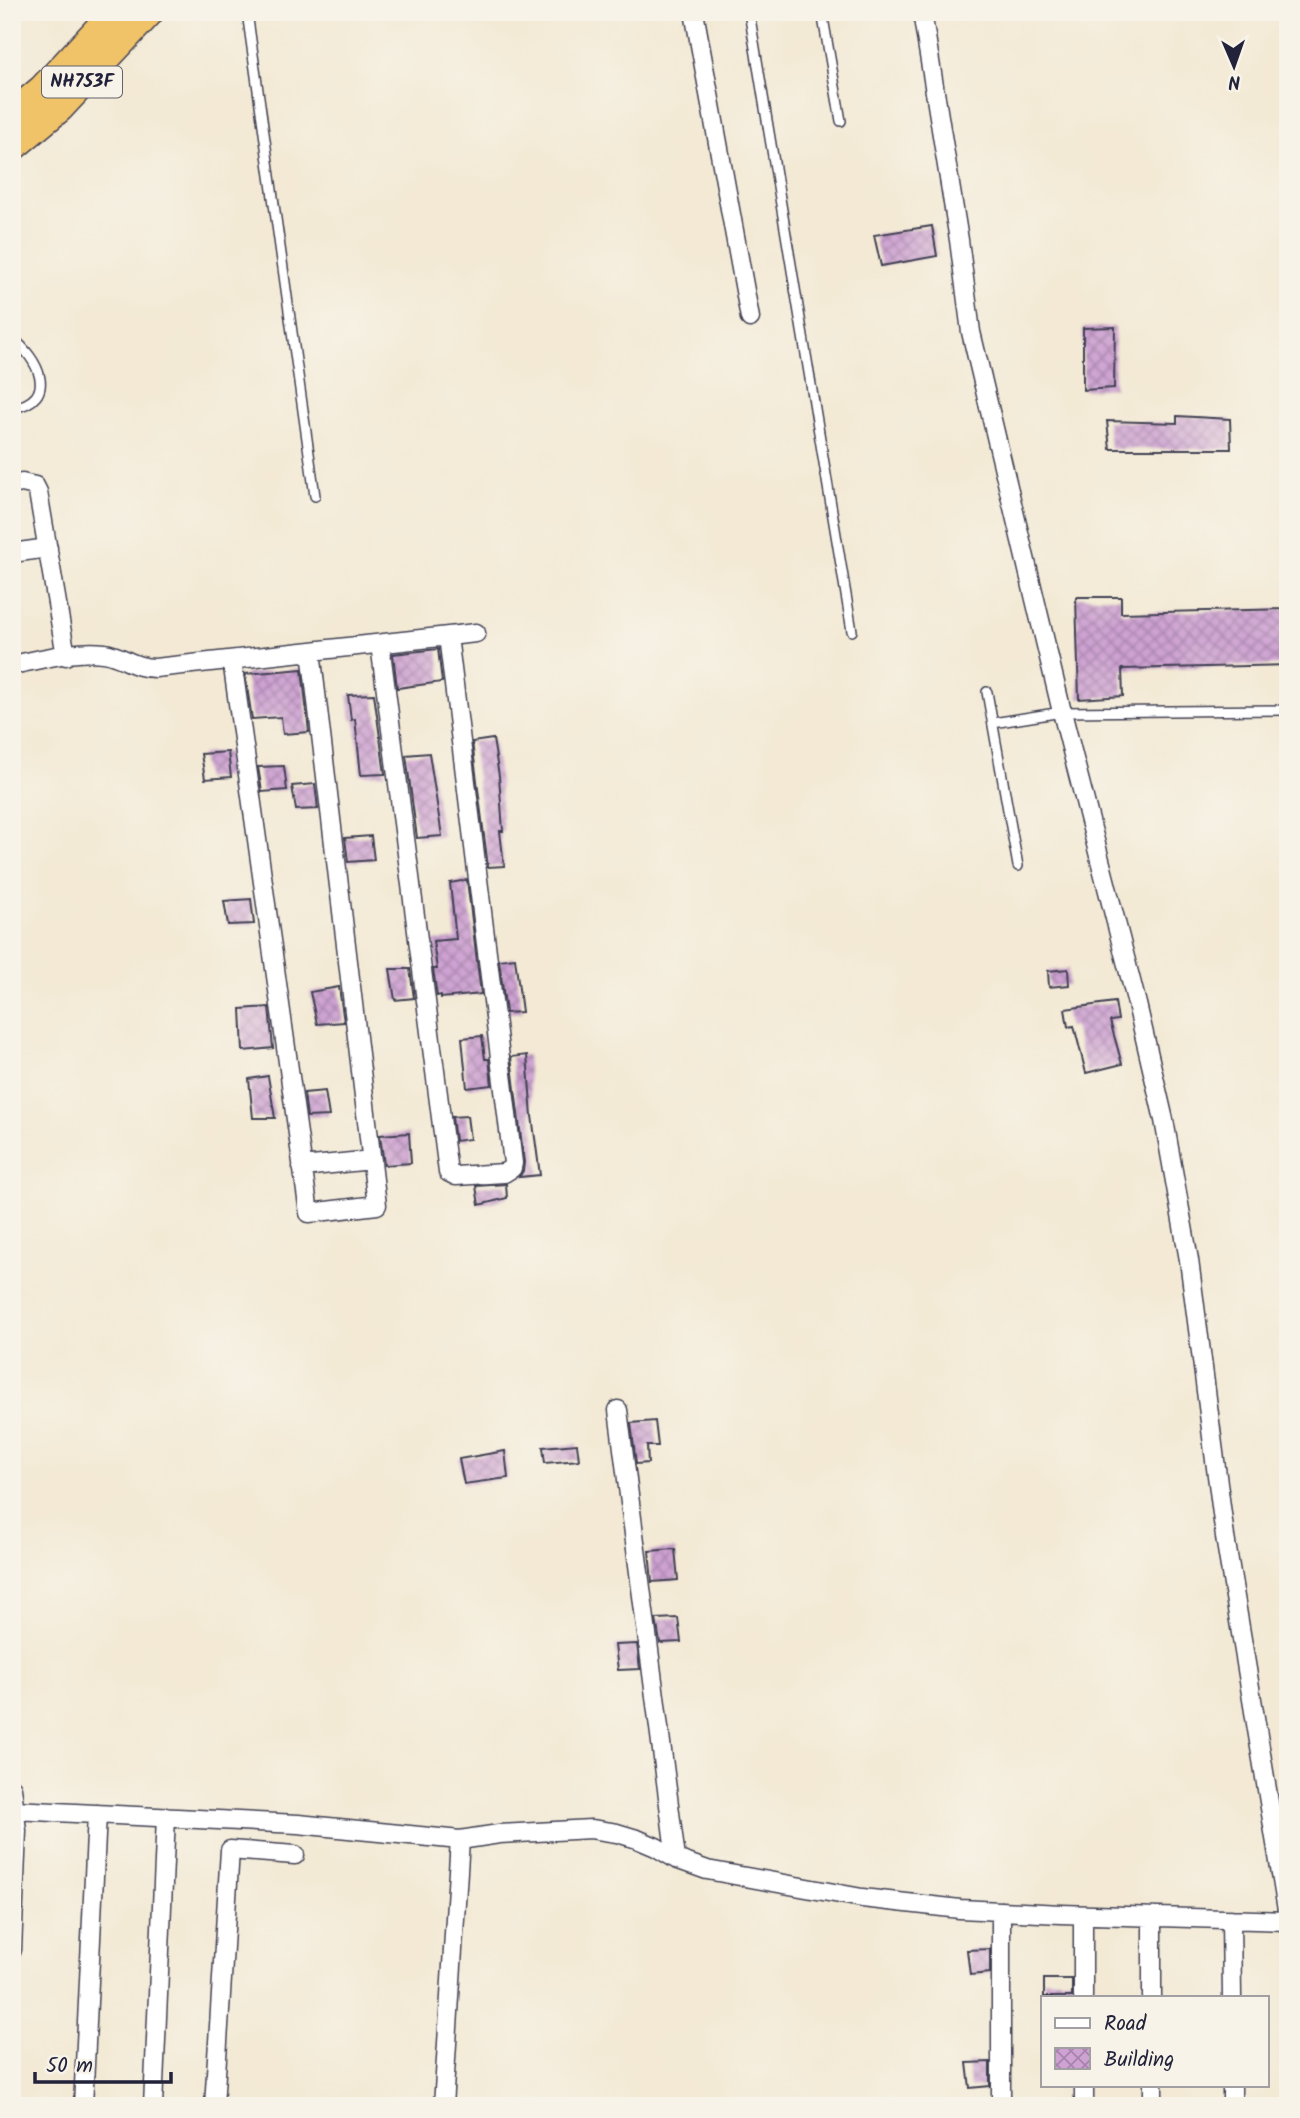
<svg xmlns="http://www.w3.org/2000/svg" width="1300" height="2118" viewBox="0 0 1300 2118" font-family="Kalam,sans-serif">
<style>
.building{fill:url(#building-cross-hatch)}
.lines{fill:none;stroke-linecap:round;stroke-linejoin:round}
.service-casing{stroke:#414052;stroke-width:12}
.minor-casing{stroke:#414052;stroke-width:21}
.trunk-casing{stroke:#414052;stroke-width:33}
.service{stroke:#fff;stroke-width:9}
.minor{stroke:#fff;stroke-width:18}
.trunk{stroke:#f1c369;stroke-width:30}
.labels{text-anchor:middle;dominant-baseline:central;stroke-width:6;stroke-linejoin:round;paint-order:stroke}
.shield{fill:#f7f3e8;stroke:#62616f;stroke-width:2}
.shield-label{font-size:19px;font-weight:bold;fill:#22223b}
</style>
<defs>
<pattern id="building-cross-hatch" width="8" height="8" patternUnits="userSpaceOnUse" patternTransform="scale(1.75)"><rect width="8" height="8" fill="#cea2d2"/><path d="M0 0l8 8M0 8l8-8" fill="none" stroke="#a784ac"/></pattern>
</defs>
<rect width="100%" height="100%" fill="#f7f3e8"/>
<filter id="ink" filterUnits="userSpaceOnUse"><feTurbulence type="fractalNoise" baseFrequency=".0143" numOctaves="2"/><feDisplacementMap in="SourceGraphic" scale="14" xChannelSelector="R" yChannelSelector="G"/><feConvolveMatrix kernelMatrix="1 2 1 2 8 2 1 2 1" color-interpolation-filters="sRGB"/></filter>
<filter id="wash" filterUnits="userSpaceOnUse"><feTurbulence type="fractalNoise" baseFrequency=".00686" numOctaves="4" result="noise"/><feDisplacementMap in="SourceGraphic" scale="28" xChannelSelector="R" yChannelSelector="G"/><feGaussianBlur stdDeviation="1.57" result="paint"/><feColorMatrix in="noise" values="0 0 0 0 0 0 0 0 0 0 0 0 0 0 0 0 0 1.4 0 .05"/><feComposite in="paint" operator="in"/></filter>
<g filter="url(#wash)">
<rect width="100%" height="100%" fill="#f3e9d4"/>
<g id="blocks">
<path class="building" d="M932,226L937,256L881,266L874,235Z
M1115,327L1114,388L1083,390V328Z
M1177,416L1230,419L1231,449H1110L1107,421L1177,423Z
M1076,597H1121V613L1288,609V665L1122,669L1123,696L1079,699Z
M438,649L442,682L397,688L393,654Z
M302,669L309,732L283,734L281,717L252,719L245,674Z
M374,694L385,774L361,775L355,719L351,720L348,695Z
M493,739L499,776L503,831H500L504,866L488,867L472,742Z
M228,752L231,777L205,779L201,754Z
M429,753L442,836L417,838L406,755Z
M284,766L287,790L262,792L258,767Z
M315,784L318,809L296,810L292,786Z
M371,836L374,860L348,862L345,838Z
M467,880L481,994L441,998V995L437,996L433,969H437L433,941L456,939L450,883Z
M251,899L254,924L228,925L224,901Z
M515,958L522,1012L506,1013L499,960Z
M390,969H410L414,998L395,1000Z
M1068,969L1069,985L1049,987L1048,971Z
M339,987L344,1022L317,1024L310,992Z
M1115,1002L1118,1020L1110,1021L1122,1064L1086,1073L1074,1026L1068,1027L1065,1009Z
M269,1007L273,1048L243,1051L241,1009Z
M482,1036L485,1059H489L492,1085L467,1088L462,1038Z
M527,1055L532,1116L540,1175L519,1177L523,1171L524,1162L511,1057Z
M268,1076L275,1118H253L249,1079Z
M325,1091L329,1116L307,1117L304,1093Z
M467,1116L470,1139L455,1141L452,1117Z
M409,1133L411,1163L384,1165L380,1135Z
M506,1184L507,1198L479,1205L476,1186Z
M655,1421L658,1446H647L648,1463L636,1464L631,1423Z
M577,1444L579,1460L545,1463L543,1447Z
M505,1451L508,1478L464,1484L459,1459Z
M675,1549L678,1580L652,1582L649,1551Z
M678,1618L681,1642L660,1643L656,1619Z
M637,1644L640,1669L618,1670L615,1645Z
M990,1949V1973L970,1975L967,1950Z
M1044,1979H1072V1997H1044Z
M990,2062V2086L970,2088L967,2063Z"/>
</g>
</g>
<g filter="url(#ink)">
<use href="#blocks" fill-opacity="0" stroke="#414052" stroke-width="2"/>
<g class="lines">
<g class="service-casing">
<path id="service" d="M247,12L315,496
M749,12L852,631
M822,12L841,121
M12,338C38,358 60,400 12,408
M987,692L1018,866
M993,723L1062,712L1288,710"/>
</g>
<g class="minor-casing">
<path id="minor" d="M694,12L750,318
M922,12L959,240L971,332L1062,712L1137,1004L1164,1120L1189,1260L1225,1537L1288,1916
M12,485L22,483L35,486L38,492L66,656
M12,553L48,548
M380,644L448,1172L456,1176L504,1173L512,1168L513,1163L448,636
M232,660L309,1213L377,1205L311,651
M12,665C39,660 77,649 104,653C124,656 133,668 155,668L476,633
M302,1167L372,1160
M618,1410L676,1859
M12,1788L17,1831L12,1950
M14,1810L298,1824L460,1840L499,1834L591,1829L617,1833L637,1839L656,1847L676,1859L707,1870L862,1898L960,1909L1061,1914L1288,1921
M1001,1911V2106
M1083,1915V1997
M1152,1917V1997
M1231,1919L1232,1997
M1084,2085V2106
M1153,2085V2106
M1232,2085V2106
M83,2106L97,1814
M153,2106L166,1817
M214,2106L230,1850L295,1855
M443,2106L460,1840"/>
</g>
<g class="trunk-casing">
<path id="trunk" d="M12,116L43,90L116,12
M12,146L59,107L148,12"/>
</g>
<use href="#service" class="service"/>
<use href="#minor" class="minor"/>
<use href="#trunk" class="trunk"/>
</g>
</g>
<g class="labels">
<rect class="shield" x="42" y="66.5" width="80" height="31" rx="5"/>
<g class="shield-label">
<text x="82" y="82">NH753F</text>
</g>
</g>
<rect width="1300" height="2118" fill="none" stroke="#f7f3e8" stroke-width="42"/>
<rect x="1041" y="1996" width="228" height="91" fill="#f7f3e8" stroke="#a29fa3" stroke-width="2"/>
<rect x="1055" y="2018" width="35" height="10" fill="#ffffff" stroke="#a29fa3" stroke-width="2"/>
<text x="1104" y="2030" font-size="21" fill="#22223b">Road</text>
<rect x="1055" y="2048" width="35" height="21" fill="url(#building-cross-hatch)" stroke="#a29fa3" stroke-width="2"/>
<text x="1104" y="2066" font-size="21" fill="#22223b">Building</text>
<g transform="translate(1234 66) rotate(178)" stroke="#f7f3e8" stroke-width="5" paint-order="stroke">
<path d="M0-5L12 26L0 18L-12 26Z" fill="#22223b"/>
<text y="-10" font-size="19" font-weight="bold" text-anchor="middle" fill="#22223b">N</text>
</g>
<path d="M35 2072v10h136v-10" fill="none" stroke="#22223b" stroke-width="3.5"/>
<text x="46" y="2072" font-size="21" fill="#22223b" stroke="#f7f3e8" stroke-width="5" paint-order="stroke">50 m</text>
</svg>
